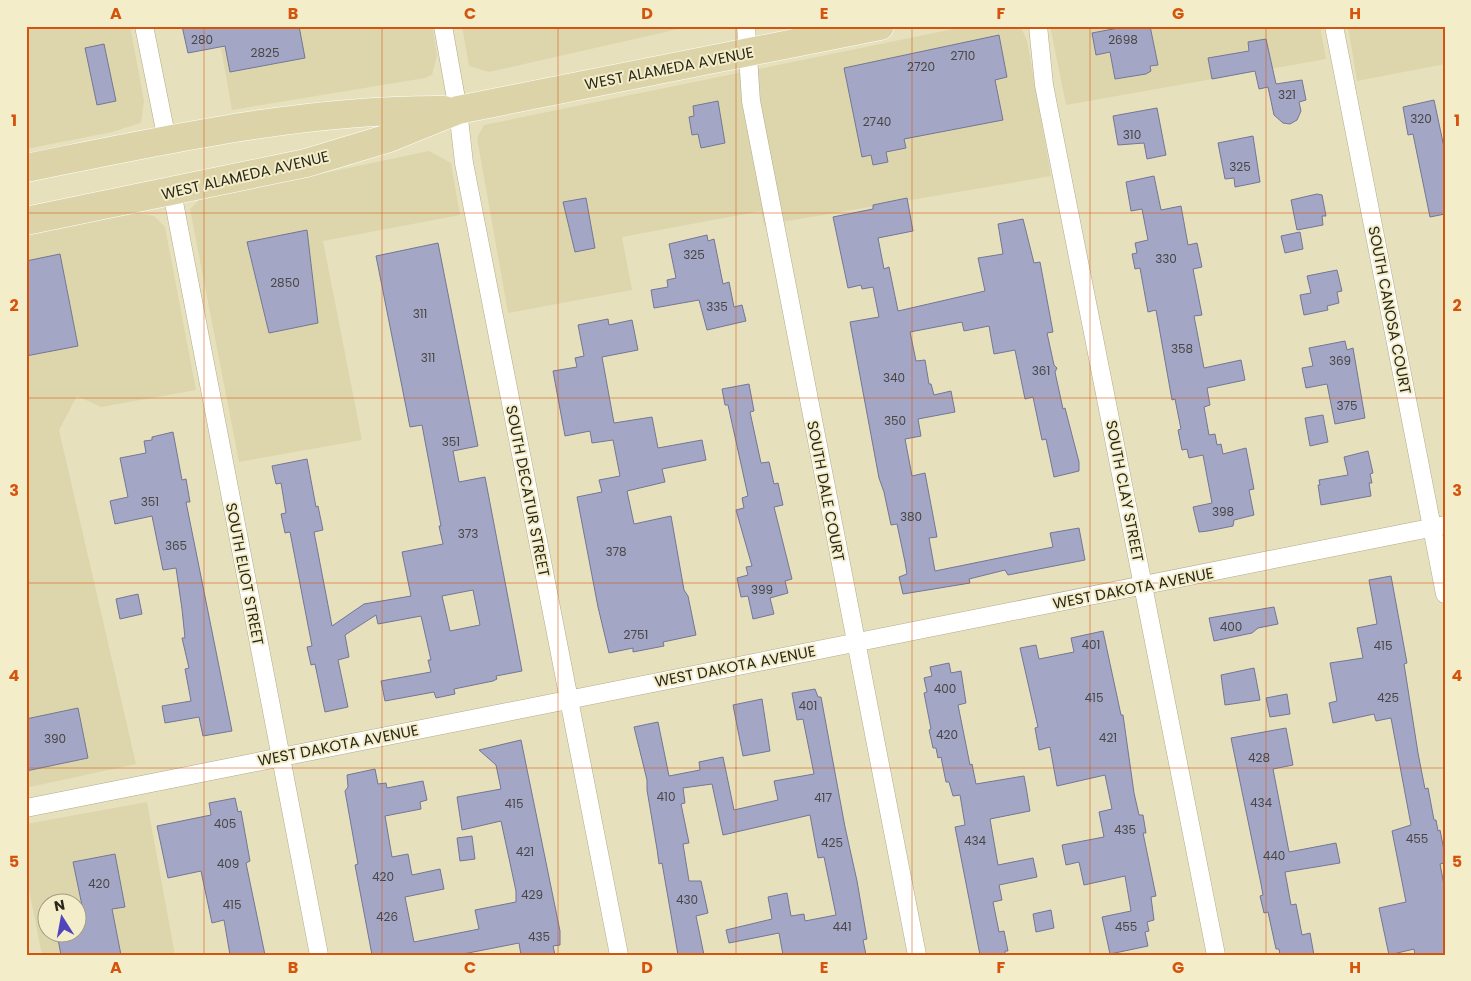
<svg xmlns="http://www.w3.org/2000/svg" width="1471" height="981" viewBox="0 0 1471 981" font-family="Poppins,sans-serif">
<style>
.built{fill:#ddd6ac;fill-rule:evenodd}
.building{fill:#a4a6c6;stroke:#747695;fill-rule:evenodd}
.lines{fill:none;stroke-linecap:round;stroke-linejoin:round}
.street-casing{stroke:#b1ab8a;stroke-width:19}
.primary-casing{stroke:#fff;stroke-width:29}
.street{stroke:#fff;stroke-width:18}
.primary{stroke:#dcd4a8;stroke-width:28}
.grid{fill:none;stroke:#d5540d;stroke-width:1;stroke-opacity:0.55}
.labels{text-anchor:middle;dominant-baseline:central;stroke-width:4;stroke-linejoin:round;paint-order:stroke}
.number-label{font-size:12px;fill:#484745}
.street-label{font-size:15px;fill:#29271a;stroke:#f3edca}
.neatline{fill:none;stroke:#d5540d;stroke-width:2}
.grid-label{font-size:16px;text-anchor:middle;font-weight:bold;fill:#d5540d}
</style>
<rect width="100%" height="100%" fill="#e6e0bd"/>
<path class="built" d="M26,26H130L144,101L141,123L112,132L26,149Z
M217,26H432L437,55L432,75L425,78L232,110Z
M462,26H692L489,72L469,66Z
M968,26H1020L1027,40L1051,176L764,225L761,211L622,237L632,290L508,313L477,138L484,125Z
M1050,26H1320L1326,59L1066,105Z
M1348,26H1445V64L1357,81Z
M429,151L451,163L460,215L323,241L362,440L239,462L190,209L200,199Z
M135,213L154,216L165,227L196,390L101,407L77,396L59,430L136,764L30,787L26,786V233Z
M147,802L175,955H42L26,875V824ZM48,904H78V934H48Z"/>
<path class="building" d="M182,26H299L305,58L230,72L225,46L188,53Z
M1129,26H1150L1158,65L1150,66L1151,71L1146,74L1115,79L1110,52L1096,55L1092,33Z
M999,35L1007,77L995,80L1003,120L904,139L906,148L886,152L888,162L873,165L871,155L862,157L844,68Z
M1266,39L1276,84L1302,80L1306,100L1299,102L1301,111L1297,120L1290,124L1283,123L1274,115L1268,87L1259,89L1255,71L1212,79L1208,58L1249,51L1248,42Z
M104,44L116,101L97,105L85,48Z
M1434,100L1445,152V214L1430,217L1413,134L1408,135L1403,107Z
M718,101L725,143L701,148L698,134L692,135L689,117L694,116L693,106Z
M1157,108L1166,155L1147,159L1144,143L1118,145L1113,116Z
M1253,136L1260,182L1235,187L1234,178L1225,179L1218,143Z
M1154,176L1161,210L1181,206L1188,245L1197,243L1202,267L1193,269L1202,315L1194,316L1204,368L1241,360L1245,380L1207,388L1210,405L1204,407L1209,435L1215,434L1217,445L1221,444L1223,454L1246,448L1254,489L1249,490L1254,515L1234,520L1233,526L1208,531L1199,532L1193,507L1212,503L1203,455L1189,458L1187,449L1182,450L1178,430L1181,429L1175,399L1172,400L1156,310L1148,312L1140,268L1135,269L1132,254L1137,253L1135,243L1148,240L1142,209L1131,211L1126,182Z
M1317,194L1322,195L1326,216H1322L1323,225L1297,230L1291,200Z
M586,198L595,248L575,252L563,202Z
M907,198L913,231L878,238L884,269L889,267L898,311L985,291L978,258L1003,254L998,224L1023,219L1034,263L1040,262L1053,332L1047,333L1054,365L1057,368L1055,372L1063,409L1065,408L1079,462V471L1054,477L1046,439L1042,440L1033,397L1025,399L1015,350L994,354L989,326L964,331L962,322L910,332L916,361L925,360L929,384H931L934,395L951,391L955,412L918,419L921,436L905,439L912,476L925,473L937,537L929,538L935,571L1053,547L1050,533L1079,528L1085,560L1008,575L1005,570L969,579L970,583L903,594L899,577L907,574L905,562L897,524L891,525L884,492L879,478L850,322L879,317L873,287L862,289L861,285L848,288L833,217L873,209V205Z
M307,230L318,323L269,333L247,242Z
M1300,232L1303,249L1285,253L1281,236Z
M707,235L708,241L714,239L723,284L729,282L734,307L742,305L746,321L707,330L699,300L654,308L651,290L668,287L667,280L676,278L669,244Z
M438,243L478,446L453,451L459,482L485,477L522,671L496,676L497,679L493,681L454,689L455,694L436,698L434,692L385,701L381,681L431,672L428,660H431L421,616L378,624L376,615L345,635L349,657L338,660L348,707L325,712L315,664L311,665L307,647L312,646L290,532L285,533L281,514L286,513L281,483L276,484L272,466L307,459L316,507L318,506L323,530L314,532L332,626L364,604L411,596L402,552L443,544L439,526H441L422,425L410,427L376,256ZM473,590L480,625L450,631L442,596Z
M60,254L78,346L26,356V261Z
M1337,270L1342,291L1337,292L1339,303L1327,306L1328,310L1304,315L1300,295L1311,293L1307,276Z
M608,319L609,325L632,320L638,350L602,357L614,423L652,417L658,448L702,440L706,460L662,469L665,482L627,491L634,524L671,516L684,590L688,596L696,635L663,642L664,646L633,652V648L609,653L598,607L577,497L602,492L599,480L620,476L613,440L592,443L590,431L565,436L553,371L577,367L575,358L584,356L578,325Z
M1345,341L1347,350L1353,348L1365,418L1335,424L1327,384L1306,388L1302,368L1313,366L1309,348Z
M749,384L754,411L750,412L761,463L769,462L774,484L778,483L783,505L774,507L792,579L785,581L788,593L770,598L774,614L753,619L748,596L741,597L737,578L748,575L746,567L752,566L736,510L744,508L742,498L748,496L728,405H725L722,389Z
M1323,415L1328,442L1310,446L1305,418Z
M173,432L182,480L186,479L190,502H186L232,731L203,736L199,717L165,723L162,706L191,701L185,669L189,668L182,638H185L182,609L176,568L163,570L152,516L115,524L110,501L128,497L120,458L146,453L144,441L152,440V437Z
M1368,451L1373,473L1370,474L1372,483H1369L1371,496L1321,505L1318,485H1320L1319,480L1348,475L1344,457Z
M1391,576L1407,663L1404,664L1418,753L1425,789L1428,788L1434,820H1436L1438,831L1440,830L1445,855V863L1440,864L1445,890V955H1415L1414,949L1389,955L1379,908L1406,902L1392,831L1411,825L1391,718L1376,721L1374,714L1333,723L1329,703L1337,701L1330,663L1363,658L1357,628L1377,624L1369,580Z
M138,594L142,614L120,619L116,599Z
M1274,607L1278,624L1258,628L1252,633L1214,641L1209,618Z
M1103,631L1121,715H1123L1134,793L1139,815H1143L1146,833H1143L1156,896L1151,897L1154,920L1147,922L1149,931L1145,932L1148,946L1110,954L1102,917L1131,911L1125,876L1084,885L1079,862L1066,865L1062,845L1104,837L1099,812L1112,809L1105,775L1057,786L1050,747L1039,750L1035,728L1038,727L1020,648L1036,645L1039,659L1074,652L1071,638Z
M949,663L951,673L961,671L966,703L958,705L970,765L972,764L976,784L1024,776L1026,787L1030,811L990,819L998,865L1033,858L1037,877L999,885L1002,900L993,902L999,932L1004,931L1008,951H1005V955H980L955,827L965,825L960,795L953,796L949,782H946L941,757L938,758L936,748H933L929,730L931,729L924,693L927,692L924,678L932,676L930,667Z
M1254,668L1260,700L1225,705L1221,675Z
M815,689L818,697H821L845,827L857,881L867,939L863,940L866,955H783L779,933L729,943L726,930L772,919L768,897L787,893L791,916L804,914L805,921L836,915L824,857L818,858L810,815L723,835L712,784L683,788L685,803L681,804L689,843L683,844L689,881H701L708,913L696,916L704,955H678L662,863L659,864L657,849L647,790V780L634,727L658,722L669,776L700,770L699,762L723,757L734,810L778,800L774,781L814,774L803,719L797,720L792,693Z
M1287,694L1290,714L1270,717L1266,698Z
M762,699L770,751L743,756L733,705Z
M78,708L88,758L26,771V719Z
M1286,728L1293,765L1273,769L1289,852L1336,843L1340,863L1285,872L1291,905L1296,904L1302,935L1310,933L1314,955H1280L1279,949H1276L1268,912L1264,913L1260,896L1263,895L1261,884L1231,738Z
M521,740L560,931V945L553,946L555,955H521L519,943L458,955H372L355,865L358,864L345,791L348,787L347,775L375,769L378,784L386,783L387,788L423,781L427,800L420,802L421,809L385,816L392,857L408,854L412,875L440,869L444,889L405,897L414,942L479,929L475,910L516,902V891L501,821L462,830L457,797L501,789L496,765L479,750Z
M235,798L238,812L241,811L250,861L246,863L265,955H230L224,920L212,923L201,871L168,878L157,826L211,815L209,803Z
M472,836L475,859L460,861L457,838Z
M115,854L125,907L112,909L121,955H61L57,934H78V916L84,915L73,862Z
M1051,910L1054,928L1036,932L1033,914Z"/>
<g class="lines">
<g class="street-casing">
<path id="street" d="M144,26L167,140
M443,26L458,110L464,163L619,955
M746,26L751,101L917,955
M1038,26L1044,85L1216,955
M1334,26L1445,594
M172,192L319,955
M26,808L1445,525"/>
</g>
<g class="primary-casing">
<path id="primary" d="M26,168C165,140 302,109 444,110
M26,221L306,163L389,138L458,110L880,26"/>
</g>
<use href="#street" class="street"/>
<use href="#primary" class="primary"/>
</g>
<path class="grid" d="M204,26V955M382,26V955M558,26V955M736,26V955M912,26V955M1090,26V955M1266,26V955M26,213H1445M26,398H1445M26,583H1445M26,768H1445"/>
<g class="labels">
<g class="number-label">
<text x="202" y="39">280</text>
<text x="1123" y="39">2698</text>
<text x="265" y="52">2825</text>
<text x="963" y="55">2710</text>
<text x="921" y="66">2720</text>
<text x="1287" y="94">321</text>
<text x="1421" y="118">320</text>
<text x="877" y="121">2740</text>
<text x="1132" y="134">310</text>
<text x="1240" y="166">325</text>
<text x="694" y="254">325</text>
<text x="1166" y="258">330</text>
<text x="285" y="282">2850</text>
<text x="717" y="306">335</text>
<text x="420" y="313">311</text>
<text x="1182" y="348">358</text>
<text x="428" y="357">311</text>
<text x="1340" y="360">369</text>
<text x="1041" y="370">361</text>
<text x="894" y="377">340</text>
<text x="1347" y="405">375</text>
<text x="895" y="420">350</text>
<text x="451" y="441">351</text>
<text x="150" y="501">351</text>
<text x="1223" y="511">398</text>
<text x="911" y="516">380</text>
<text x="468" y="533">373</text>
<text x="176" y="545">365</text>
<text x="616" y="551">378</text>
<text x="762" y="589">399</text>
<text x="1231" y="626">400</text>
<text x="636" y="634">2751</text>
<text x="1091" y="644">401</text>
<text x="1383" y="645">415</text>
<text x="945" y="688">400</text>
<text x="1094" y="697">415</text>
<text x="1388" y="697">425</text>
<text x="808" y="705">401</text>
<text x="947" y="734">420</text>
<text x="1108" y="737">421</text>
<text x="55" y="738">390</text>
<text x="1259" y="757">428</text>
<text x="666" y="796">410</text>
<text x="823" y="797">417</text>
<text x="1261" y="802">434</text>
<text x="514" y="803">415</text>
<text x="225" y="823">405</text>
<text x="1125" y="829">435</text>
<text x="1417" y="838">455</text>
<text x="975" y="840">434</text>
<text x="832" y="842">425</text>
<text x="525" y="851">421</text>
<text x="1274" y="855">440</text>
<text x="228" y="863">409</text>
<text x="383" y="876">420</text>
<text x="99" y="883">420</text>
<text x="532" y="894">429</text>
<text x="687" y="899">430</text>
<text x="232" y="904">415</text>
<text x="387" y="916">426</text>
<text x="842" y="926">441</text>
<text x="1126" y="926">455</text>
<text x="539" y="936">435</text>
</g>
<g class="street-label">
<text transform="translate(669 68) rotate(-11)">WEST ALAMEDA AVENUE</text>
<text transform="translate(245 175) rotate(-13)">WEST ALAMEDA AVENUE</text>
<text transform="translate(1390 310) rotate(79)">SOUTH CANOSA COURT</text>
<text transform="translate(528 491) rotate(79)">SOUTH DECATUR STREET</text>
<text transform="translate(826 491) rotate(79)">SOUTH DALE COURT</text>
<text transform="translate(1125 491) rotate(79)">SOUTH CLAY STREET</text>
<text transform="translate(245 574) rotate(79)">SOUTH ELIOT STREET</text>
<text transform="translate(1133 588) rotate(-11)">WEST DAKOTA AVENUE</text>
<text transform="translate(735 666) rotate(-11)">WEST DAKOTA AVENUE</text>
<text transform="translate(338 745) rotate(-11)">WEST DAKOTA AVENUE</text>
</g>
</g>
<rect width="1471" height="981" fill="none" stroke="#f3edca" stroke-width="55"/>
<g transform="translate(62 918) rotate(349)"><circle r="24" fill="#f3edca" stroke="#a29e84"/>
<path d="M0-4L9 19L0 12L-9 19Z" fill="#5145bc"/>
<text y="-8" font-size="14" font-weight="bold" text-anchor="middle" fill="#29271a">N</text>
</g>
<rect x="28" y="28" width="1416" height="926" class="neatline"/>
<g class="grid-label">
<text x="116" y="19">A</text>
<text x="293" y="19">B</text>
<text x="470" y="19">C</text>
<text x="647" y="19">D</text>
<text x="824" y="19">E</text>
<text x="1001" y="19">F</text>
<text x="1178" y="19">G</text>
<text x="1355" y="19">H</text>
<text x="14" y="126">1</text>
<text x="1457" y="126">1</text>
<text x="14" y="311">2</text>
<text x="1457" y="311">2</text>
<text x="14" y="496">3</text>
<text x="1457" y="496">3</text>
<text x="14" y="681">4</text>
<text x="1457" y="681">4</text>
<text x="14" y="867">5</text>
<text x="1457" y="867">5</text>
<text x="116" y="973">A</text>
<text x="293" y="973">B</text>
<text x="470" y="973">C</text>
<text x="647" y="973">D</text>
<text x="824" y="973">E</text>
<text x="1001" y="973">F</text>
<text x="1178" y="973">G</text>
<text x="1355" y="973">H</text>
</g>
</svg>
